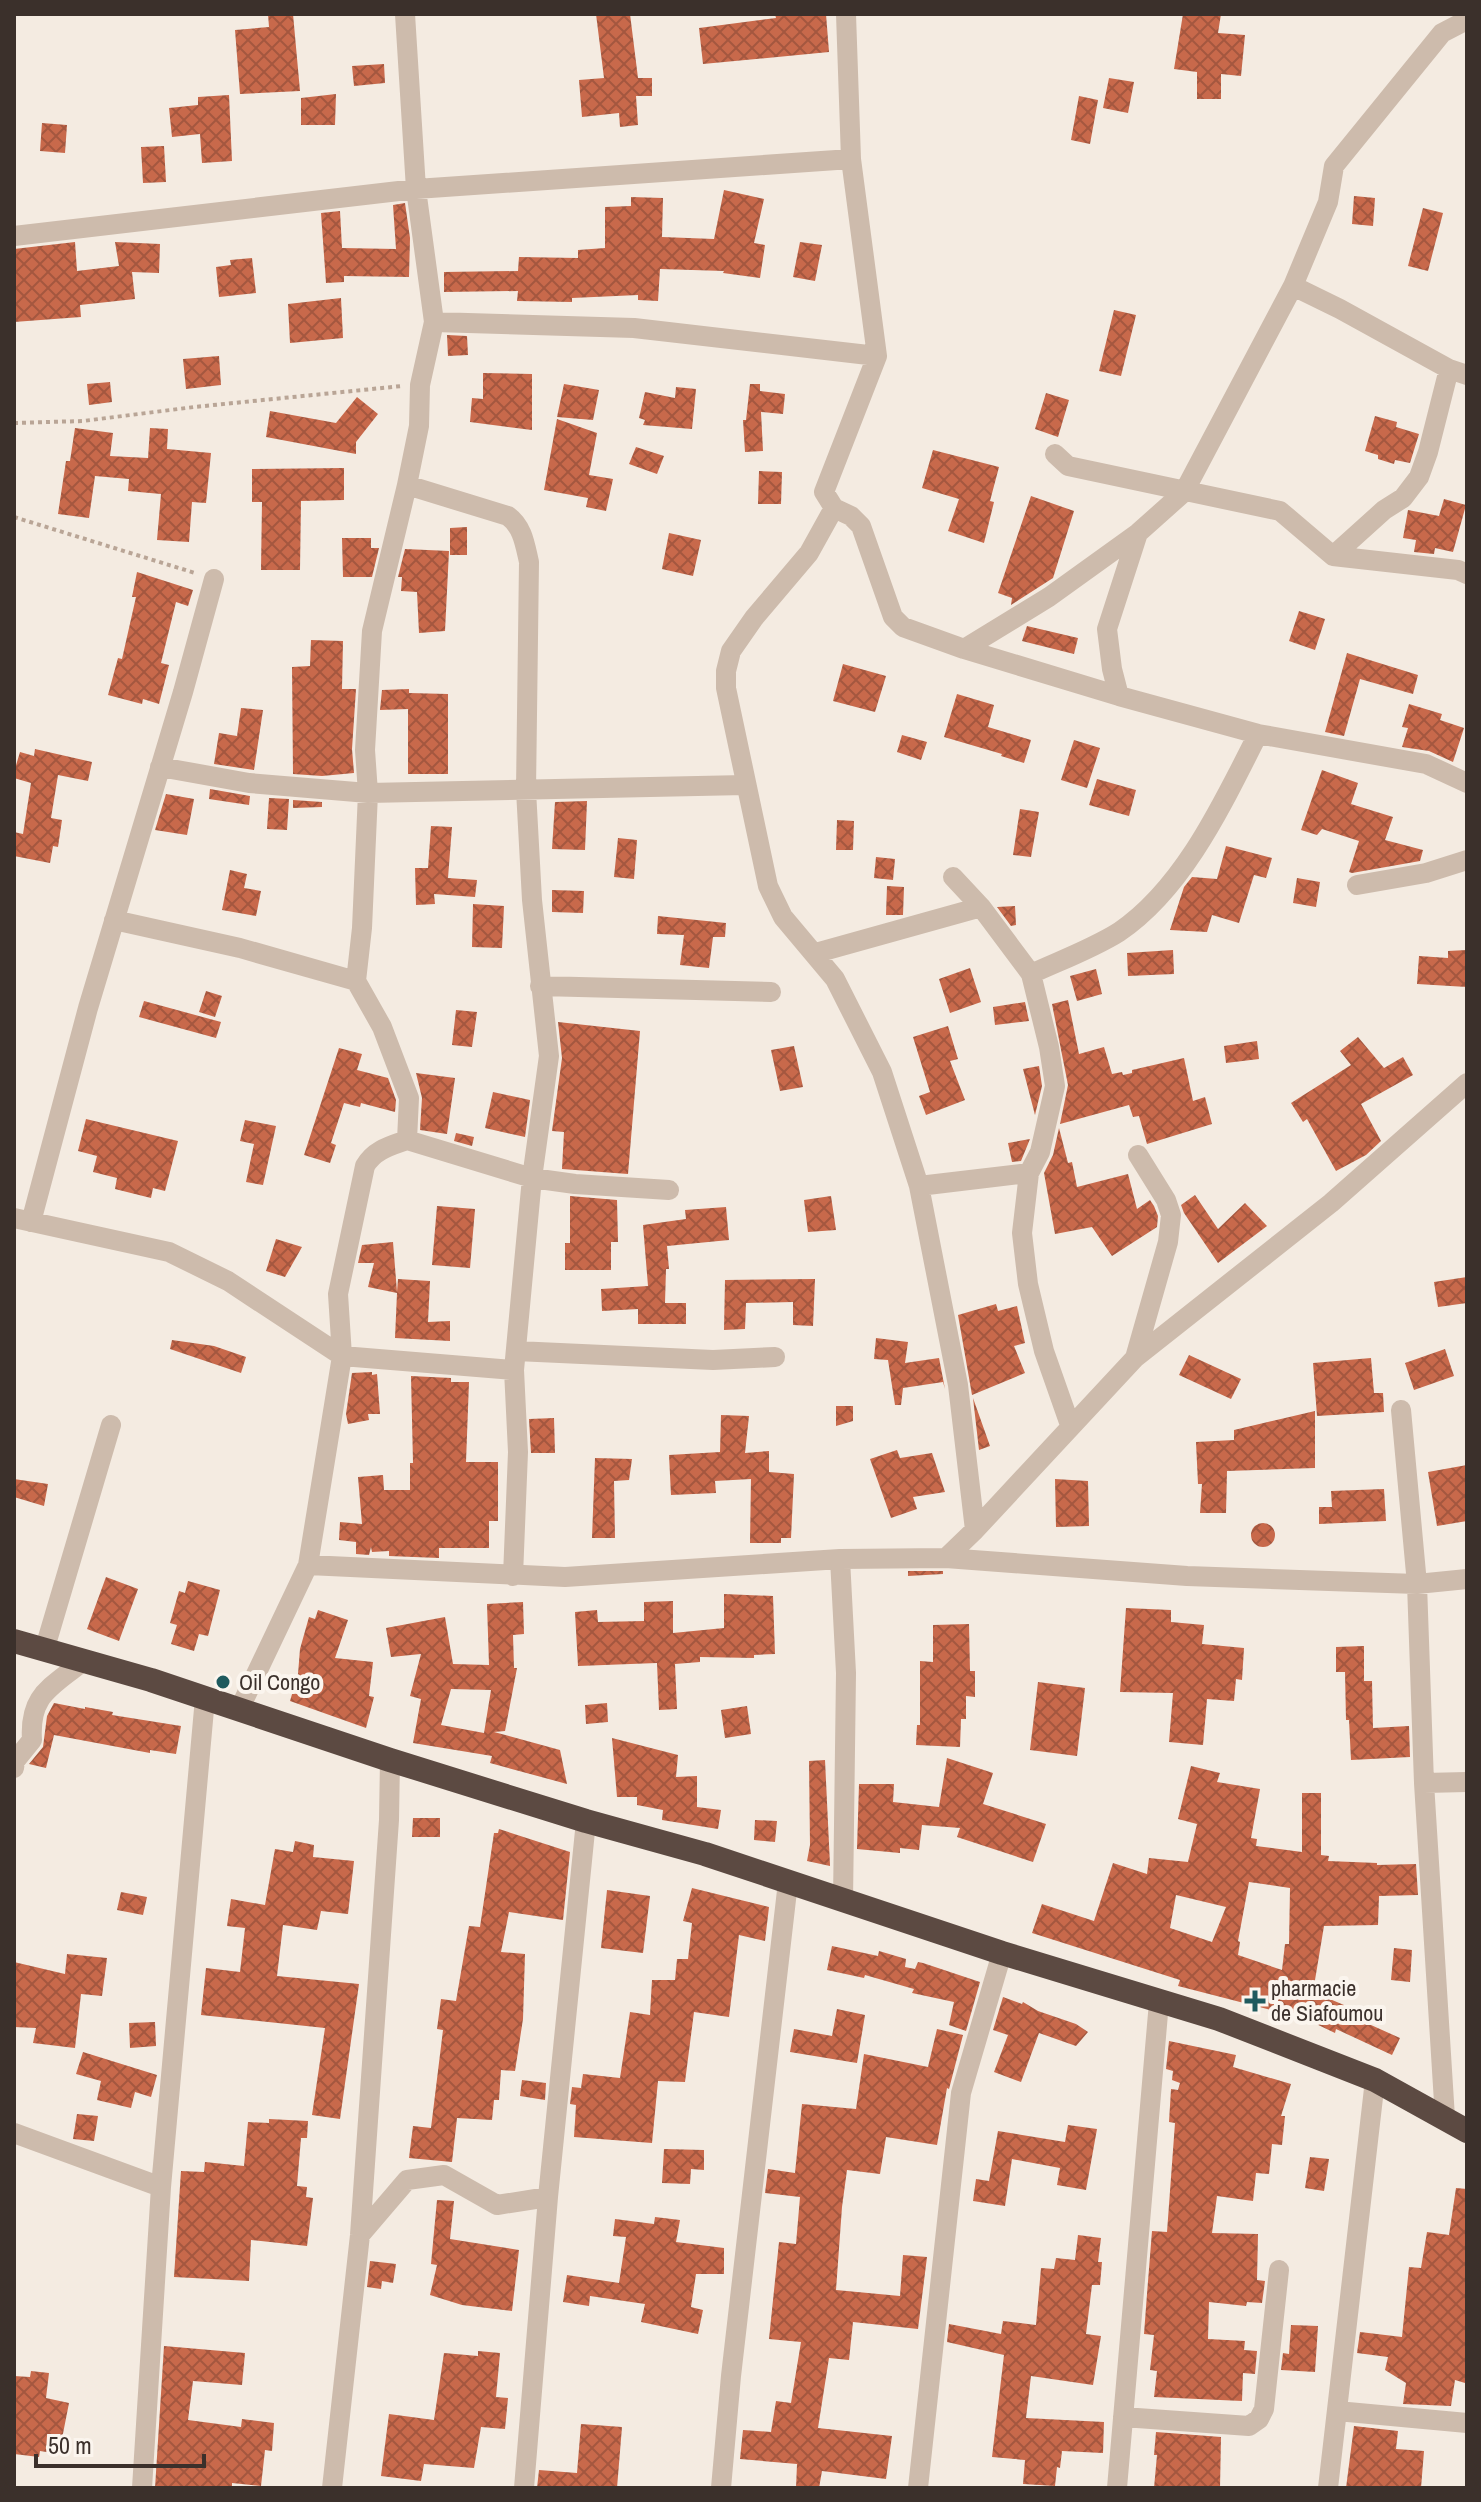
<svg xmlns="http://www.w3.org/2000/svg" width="1481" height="2502" viewBox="0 0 1481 2502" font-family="'Archivo Narrow',sans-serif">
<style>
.building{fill:url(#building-cross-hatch);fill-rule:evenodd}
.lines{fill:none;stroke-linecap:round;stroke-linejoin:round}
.path{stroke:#b9a596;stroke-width:4;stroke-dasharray:4 4;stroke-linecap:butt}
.street{stroke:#cdbbac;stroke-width:20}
.highway{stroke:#5c4a42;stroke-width:24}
.poi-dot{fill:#1f5a5e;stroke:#fbf5ee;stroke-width:3}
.labels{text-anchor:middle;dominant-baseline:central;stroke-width:8;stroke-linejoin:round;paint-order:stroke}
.poi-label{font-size:22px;fill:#3b302b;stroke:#fbf5ee;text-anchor:start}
</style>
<defs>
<pattern id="building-cross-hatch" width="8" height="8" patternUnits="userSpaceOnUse" patternTransform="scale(2)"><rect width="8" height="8" fill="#c8694b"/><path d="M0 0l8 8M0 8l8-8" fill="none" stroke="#a4573f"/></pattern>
</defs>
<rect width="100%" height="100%" fill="#f4ebe1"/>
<path class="building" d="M268,14H293L300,91L240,94L235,30L269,27Z
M596,14H630L638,78H652V96H636L638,125L620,127L619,113L582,117L579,80L604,78Z
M775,14H826L829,52L703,64L699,28L776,18Z
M1183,14H1221L1218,33L1245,35L1241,76L1221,74V99H1197V72L1174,69Z
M384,64L385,83L354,86L352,66Z
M1109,78L1134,82L1128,113L1103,108Z
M336,94L335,125H301V98Z
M229,95L232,161L202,163L200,134L172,137L169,108L198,105V97Z
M1079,96L1098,100L1090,144L1071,140Z
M42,123L67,125L65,153L40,151Z
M164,146L166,182L143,183L141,147Z
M724,190L764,199L754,243L765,245L760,278L723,273L724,271L660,269L658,301L638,300V295L572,298V302L517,301L518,291L444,292V272L518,271L519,257L578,258V250L605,248V207L631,206V197L663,198L662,237L714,239Z
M1354,196L1375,198L1373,226L1352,224Z
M405,203L410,238L409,277L344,276V282L326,283L321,213L340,211L342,248L396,249L393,205Z
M1423,208L1443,213L1428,271L1408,266Z
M75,242L77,271L119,266L115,242L160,244L159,273L132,272L135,299L80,305L81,317L14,322V249Z
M800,242L822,245L815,281L793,277Z
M252,258L256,293L219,297L216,267L231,265L230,260Z
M341,298L343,338L290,343L288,304Z
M1114,310L1136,315L1121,376L1099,371Z
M447,335L467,336L468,355L448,356Z
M219,356L221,385L186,389L183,359Z
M483,373L532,374V430L470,422L472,398L483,399Z
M110,382L112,402L89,405L87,384Z
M564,384L599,390L593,420L557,417Z
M750,384H760V391L785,394L783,414L761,412L763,451L745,452L743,420H746Z
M676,387L696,389L692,429L643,425L645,420L639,418L645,392L675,398Z
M1046,393L1069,400L1058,437L1035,429Z
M357,397L378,414L356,442V454L266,437L270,411L336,423Z
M1375,416L1397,422L1396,427L1419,434L1410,463L1395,460L1394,464L1378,459V455L1365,451Z
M557,419L597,433L589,475L613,479L606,511L586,507L588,498L544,490Z
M75,428L113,433L110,456L148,458L150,428L168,429L167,449L211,453L206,503L192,502L189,542L157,540L161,494L128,491L129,479L95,476L89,518L58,514L66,461H70Z
M636,447L664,456L657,474L629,464Z
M933,450L999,467L990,501L994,502L984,543L948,531L959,499L922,488Z
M344,468V500L301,501L300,570H261L262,502H252V469Z
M759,471L782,472L781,504H758Z
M1031,496L1074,511L1053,578L1011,605L1012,598L998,593Z
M1444,499L1466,505L1453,552L1435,548L1434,554L1414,552L1416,540L1403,538L1408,510L1439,516Z
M467,527V555H450V528Z
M669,533L701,540L693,576L662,569Z
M342,538H371V548H379L372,577H343Z
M405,549L449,551L445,631L419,633L417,592L401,591L402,577H398Z
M137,572L193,590L188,606L176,602L161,663L169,665L159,704L143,699L142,704L108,695L118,658L122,659L136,597H132Z
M1299,611L1325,619L1315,650L1289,641Z
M1027,626L1078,638L1074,654L1022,641Z
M311,640L343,641L342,689H356L352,749L354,773L322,776L293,774L292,667L310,666Z
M1347,653L1418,675L1413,694L1360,679L1344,736L1325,732Z
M843,664L886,676L875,712L833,701Z
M409,689V693L448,694V774H408V709L380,710L382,690Z
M957,694L994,705L988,727L1031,740L1024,763L1001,756L1002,754L944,737Z
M1409,704L1442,714L1440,720L1464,728L1453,762L1429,751L1402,747L1408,728L1402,727Z
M241,708L263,710L254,770L214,764L219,733L237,736Z
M902,735L927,742L921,760L897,752Z
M1074,740L1100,748L1087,788L1061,780Z
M35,749L92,762L88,781L58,775L51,818L62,820L58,847L53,846L50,863L14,856V832L23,834L31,783L14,778V772L20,752L34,756Z
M1322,770L1358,783L1351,804L1393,817L1385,840L1423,850L1420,861L1352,873L1349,872L1359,841L1322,829L1317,835L1301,830Z
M1097,779L1136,790L1129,816L1089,805Z
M210,789L250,796L249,805L209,799Z
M166,794L194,799L187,835L155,830Z
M269,798L289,799L287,830L267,829Z
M293,800L322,802V807L293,808Z
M587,801L585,850L552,849L555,802Z
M1020,809L1039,812L1031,857L1013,855Z
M837,820L854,821L853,850H836Z
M431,826L452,827L448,878L477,880L475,897L434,894L435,904L416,905L415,868H428Z
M618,838L637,840L634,879L614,877Z
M1226,846L1272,858L1266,878L1254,875L1239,923L1212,915L1207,932L1170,930L1184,887L1192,877L1217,879Z
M876,857L895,859L893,880L874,878Z
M230,870L247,874L244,888L261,891L256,916L222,910Z
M1297,878L1320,882L1316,907L1293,903Z
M887,886L904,887L903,915H886Z
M552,890L584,891L583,913L552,912Z
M473,904L504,906L502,948L472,947Z
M1015,906L1016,925L1011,926L997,907Z
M658,916L726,923L725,937H713L709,968L680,965L684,935L657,934Z
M1173,950L1174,974L1128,976L1127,953Z
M1467,950V987L1417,984L1419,956L1448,958V951Z
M970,968L981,1002L950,1013L939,979Z
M1096,969L1102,994L1077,1001L1070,976Z
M206,991L222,996L215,1017L199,1012Z
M1068,1000L1079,1054L1104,1047L1112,1074L1122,1072L1123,1075L1132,1073V1070L1184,1058L1193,1101L1205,1097L1212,1124L1147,1144L1139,1116L1133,1117L1129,1105L1060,1124L1068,1085L1052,1004Z
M144,1001L221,1022L216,1038L139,1017Z
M1025,1002L1029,1021L995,1025L993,1007Z
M456,1010L477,1012L472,1047L452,1045Z
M558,1022L640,1031L628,1174L562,1169L564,1132L552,1131L562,1058Z
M948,1026L958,1059L950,1061L965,1100L926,1115L919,1096L930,1092L913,1037Z
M1358,1037L1384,1068L1403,1057L1413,1075L1361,1104L1381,1141L1366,1155L1336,1171L1307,1119L1303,1122L1291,1103L1351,1065L1340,1051Z
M1257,1041L1259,1059L1226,1063L1224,1046Z
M794,1046L803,1087L780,1091L771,1050Z
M339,1048L362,1054L357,1070L388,1078L396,1100L395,1112L361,1103L360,1107L344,1103L331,1143L336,1145L330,1163L304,1155Z
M1039,1066L1042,1086L1035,1115L1023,1069Z
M416,1073L455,1078L447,1134L420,1130L422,1098Z
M493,1092L530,1100L525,1137L485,1128Z
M86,1119L178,1141L165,1191L153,1188L151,1198L115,1189L117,1178L93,1172L97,1156L78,1151Z
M245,1120L276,1126L263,1185L246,1182L254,1144L240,1141Z
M1059,1128L1068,1163L1072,1162L1077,1187L1128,1174L1137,1209L1150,1200L1154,1206L1158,1216L1157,1227L1112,1256L1092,1227L1055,1234L1044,1173L1053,1155Z
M456,1133L474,1137L472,1146L454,1141Z
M1030,1139L1021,1161L1012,1162L1008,1143Z
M1195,1195L1218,1229L1245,1203L1267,1226L1218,1263L1184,1213L1181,1205Z
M570,1196L617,1200L618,1242H611V1270H565V1243H570Z
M831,1196L836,1230L808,1232L804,1200Z
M437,1206L475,1209L470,1268L432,1265Z
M726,1207L729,1240L667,1246L669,1269H666L665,1303H686V1324H638V1309L602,1311L601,1289L648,1286L643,1225L686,1219L685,1210Z
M276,1239L302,1247L285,1277L266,1271Z
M393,1242L397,1292L398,1279L430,1281L428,1322L450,1321V1341L395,1338L397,1293L368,1287L374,1263H358L362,1245Z
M1467,1277V1303L1438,1307L1434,1282Z
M815,1279L813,1326L793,1325V1302L746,1303L745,1329L724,1330L725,1280Z
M996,1304L998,1311L1017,1306L1025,1343L1014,1346L1025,1373L972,1395L958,1315Z
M876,1338L908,1342L905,1363L939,1358L945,1389L943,1382L903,1388L901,1405H895L888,1360L874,1359Z
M172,1340L214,1346L246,1357L241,1373L170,1349Z
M1445,1349L1454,1376L1414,1390L1405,1363Z
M1189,1355L1241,1379L1231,1399L1179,1375Z
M1371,1358L1374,1393H1383L1384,1412L1317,1416L1313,1363Z
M372,1372V1375L377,1374L380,1414H368L369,1420L348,1424L346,1414L352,1373Z
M411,1376L451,1378V1382H469L466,1462H498V1521H489V1548H439V1558L389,1556V1551L372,1552L371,1547L369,1555L356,1554V1542L339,1540L340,1522L362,1524L358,1477L383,1475L384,1490H410V1463H413Z
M973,1398L990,1446L979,1450Z
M836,1406H853V1421L836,1426Z
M1315,1411V1468L1227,1471L1226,1513H1200L1202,1484H1198L1196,1442L1234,1440V1430Z
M721,1415L749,1416L745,1453L769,1451V1472L794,1474L791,1538H781V1543H750L751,1479L715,1481L716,1493L671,1495L669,1455L720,1452Z
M554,1418L555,1453H531L529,1419Z
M897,1450L900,1458L932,1453L945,1492L913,1497L917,1509L891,1518L870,1459Z
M595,1458L632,1459L629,1480L614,1481L615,1538H592Z
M1467,1465V1521L1437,1526L1428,1472Z
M14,1479L48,1484L44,1506L14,1497Z
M1055,1479L1088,1481L1089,1526L1056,1527Z
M1384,1489L1386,1521L1319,1524V1507H1332L1331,1491Z
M1251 1535a12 12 0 1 1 24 0a12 12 0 1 1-24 0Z
M908,1571H943V1574L908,1576Z
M106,1577L138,1589L119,1641L87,1629Z
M188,1581L220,1590L208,1636L199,1634L194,1651L171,1644L177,1625L170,1623L179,1591L185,1593Z
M724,1594L773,1596L775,1654L754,1655V1658L700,1657V1662L675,1664L677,1709L659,1710L657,1663L578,1666L575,1612L597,1610L598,1622L644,1621V1602L673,1601V1633L724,1628Z
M523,1602L524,1634L513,1635L514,1668H517L505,1731L494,1732L560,1750L567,1784L490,1763L492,1756L413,1743L421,1699L410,1696L421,1654L391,1657L386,1628L445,1617L453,1664L489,1665L487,1604ZM451,1689L491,1690L484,1733L441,1725Z
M1126,1608L1171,1610V1622L1204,1625L1202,1644L1244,1648L1242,1680L1236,1679L1234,1701L1207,1699L1203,1745L1169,1742L1173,1693L1120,1692Z
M318,1610L348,1620L335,1658L373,1662L369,1696L374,1697L366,1728L290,1701L298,1674L300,1649L309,1617L315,1619Z
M969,1624L970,1671H975V1697L966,1696V1719H961L960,1747L916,1745L917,1725H920V1661L933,1662V1625Z
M1364,1646V1681H1372L1373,1728L1409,1726L1410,1757L1351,1760L1349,1720H1346L1345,1672H1336V1647Z
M1038,1682L1085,1688L1077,1756L1030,1750Z
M54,1703L85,1709V1707L113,1712L112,1715L181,1726L176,1754L150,1750V1753L54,1735L46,1768L29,1764L43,1747L47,1716Z
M607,1703L608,1722L586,1724L585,1705Z
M747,1706L751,1734L725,1738L721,1710Z
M612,1738L678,1755L676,1777L697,1776V1807L721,1810L718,1829L662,1820L663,1810L637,1805V1797H617Z
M947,1758L993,1773L983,1804L1046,1824L1033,1862L957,1837L960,1828L922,1825L919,1850L900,1848V1853L857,1849L859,1784H894L893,1802L939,1807Z
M825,1760L830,1865V1866L807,1861L810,1845L809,1761Z
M1191,1766L1220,1773L1217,1782L1260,1789L1251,1838L1257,1839L1256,1846L1302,1852V1793H1321V1855L1329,1856L1328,1861L1377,1863V1865L1416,1864L1418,1895L1379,1896L1378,1925L1324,1926L1313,1992L1344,2005L1342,2012L1400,2038L1392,2055L1336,2029L1335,2033L1287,2010L1286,2014L1178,1986L1180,1980L1032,1933L1042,1904L1094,1921L1113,1863L1147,1874L1149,1858L1188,1862L1197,1824L1178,1819ZM1249,1882L1290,1888L1289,1944H1285L1282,1970L1238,1955L1240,1942L1238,1941ZM1176,1895L1226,1907L1212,1942L1170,1928Z
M413,1818H440V1837H412Z
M755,1820L777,1821L775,1842L754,1840Z
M499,1829L570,1852L563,1920L509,1912L501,1952L525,1954L523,2019L515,2071L501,2070L499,2100H494L492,2120L457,2118L452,2162L409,2158L413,2126L431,2128L443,2030L437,2029L441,1999L456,2001L469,1926L480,1927L494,1833H498Z
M295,1841L314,1845L313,1857L354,1861L348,1914L321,1911L317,1930L283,1925L277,1976L359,1984L340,2119L312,2115L325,2028L201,2015L206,1968L240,1972L245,1928L227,1926L231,1899L265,1905L275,1849L293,1852Z
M692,1888L769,1907L765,1941L739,1935L729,2017L694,2012L685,2082L658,2081L652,2143L574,2137L576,2105L570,2104L572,2087L581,2088L583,2074L620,2078L630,2012L650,2015L652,1980H675L677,1959H688L692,1923L683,1921Z
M607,1890L650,1896L643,1953L601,1948Z
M121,1892L147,1897L143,1915L117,1910Z
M832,1946L878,1956L879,1951L906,1959L905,1967L915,1969L918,1962L923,1963L980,1982L966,2031L949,2025L954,2002L912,1993L914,1989L865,1975L864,1978L827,1970Z
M1394,1948L1412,1950L1410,1982L1391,1980Z
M67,1954L107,1958L102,1996L81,1994L75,2048L33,2043L36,2028L14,2027V1962L65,1974Z
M1003,1997L1022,2004L1023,2002L1038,2011L1076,2024L1088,2032L1076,2046L1039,2033L1021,2082L994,2072L1008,2035L993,2030Z
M837,2009L865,2015L857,2063L790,2052L794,2029L832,2036Z
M155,2022L156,2046L130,2048L129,2023Z
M937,2029L963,2035L949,2089L947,2088L937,2145L886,2137L880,2174L847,2170L842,2207L836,2290L900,2296L903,2255L927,2257L918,2329L853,2322L849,2360L829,2358L818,2428L892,2436L886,2479L822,2471L819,2488H796L797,2464L740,2459L743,2430L771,2432L776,2401L791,2403L801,2342L769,2339L779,2242L796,2244L800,2197L765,2193L768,2169L795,2173L802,2104L856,2109L864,2054L928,2067Z
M1169,2041L1236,2055L1233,2067L1291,2084L1281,2116H1285L1282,2145L1272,2144L1269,2174L1256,2173L1253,2201L1217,2196L1212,2233L1258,2234L1257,2280L1265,2281L1262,2303L1247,2302L1246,2306L1209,2302L1208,2339L1245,2341L1244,2350L1257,2351L1255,2374L1243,2373L1242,2401L1154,2397L1157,2371L1150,2370L1154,2335L1144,2334L1147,2294L1152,2231L1167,2232L1175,2123L1169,2122L1171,2089L1178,2090L1180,2083L1172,2080L1173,2071L1166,2069Z
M83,2052L157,2075L151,2097L135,2092L131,2108L97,2100L101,2081L76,2074Z
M522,2080L546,2083L545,2100L520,2096Z
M77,2114L98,2116L94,2141L73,2139Z
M269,2119L308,2121L307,2138H301L297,2186L307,2187L306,2197L313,2198L307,2246L251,2240L249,2281L174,2277L181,2171L204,2172L205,2162L244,2166L248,2122L269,2123Z
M1068,2125L1097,2129L1086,2190L1057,2185L1060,2168L1012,2159L1005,2206L973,2201L976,2179L989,2181L998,2131L1065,2142Z
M664,2149L704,2150V2170L691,2169L690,2184L662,2183Z
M1310,2157L1329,2159L1324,2191L1305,2188Z
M1456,2188L1467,2189L1465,2383L1455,2380L1451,2406L1403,2404L1406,2383L1385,2370L1388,2357L1357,2353L1360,2332L1402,2337L1409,2267L1421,2268L1427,2232L1449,2235Z
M437,2200L454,2201L450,2239L519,2250L512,2311L462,2305L430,2295L437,2265L431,2264Z
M655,2217L680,2220L676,2242L724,2248V2274H696L691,2307L703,2310L698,2334L641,2322L645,2304L590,2296L589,2306L563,2302L567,2275L619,2283L626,2237L613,2236L615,2219L654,2224Z
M1078,2235L1101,2238L1098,2262H1102L1100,2285H1092L1086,2334L1101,2336L1093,2385L1031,2376L1026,2418L1104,2422L1103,2453L1062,2451L1060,2468L1057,2467L1055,2486L1023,2484L1025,2460L992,2457L1004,2355L947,2342L949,2324L1001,2334L1003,2321L1036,2325L1041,2268L1054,2269L1056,2258L1075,2260Z
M370,2261L396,2264L393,2283L382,2281L381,2289L367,2287Z
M1291,2325L1318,2326L1315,2372L1281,2370L1283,2353L1289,2354Z
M164,2346L245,2353L242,2385L193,2381L188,2420L241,2427L242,2419L274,2423L272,2451L265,2450L261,2486L232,2483V2488H155Z
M478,2351L500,2353L496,2397L508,2398L505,2429L481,2427L474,2468L424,2464L421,2481L381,2476L389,2414L434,2420L444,2353L478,2356Z
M31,2371L49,2373L46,2398L69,2403L59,2454L40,2451L39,2457L14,2454V2376L30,2377Z
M581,2424L622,2427L617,2488H537L539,2470L577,2473Z
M1354,2426L1398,2431L1396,2449L1424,2451L1421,2488H1346Z
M1156,2432L1221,2437L1220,2488H1154L1157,2455H1154Z"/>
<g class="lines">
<path class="path" d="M14,423L83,421L194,407L402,386
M14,517L195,573"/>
<path class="street" d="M405,14L416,189L434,322L420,385L419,426L407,485L372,631L365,750L368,793L362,928L356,981L382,1027L409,1098L407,1140L532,1178L514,1370L518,1452L513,1576
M846,14L851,159L877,356
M14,236L416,189L851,159
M1293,286L1328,202L1334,166L1442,33L1467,20
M434,322L634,328L877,356L824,492L834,508L809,553L754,618L731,651L726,671V688L768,886L783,917L835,979L882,1072L919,1186L958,1385L975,1530
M1055,454L1068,466L1280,511L1333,556L1458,570L1467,574
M407,485L508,516C523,527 525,545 529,562L526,790L532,900L549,1056L532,1178L575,1184L669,1190
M834,508L851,516L861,526L893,617L903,627L964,649L1119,696L1258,734L1426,764L1467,783
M1333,556L1384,510L1403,498L1419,477L1428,452L1449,369
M964,649L1049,597L1138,533L1184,492L1293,286L1340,309L1449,369L1467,375
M1119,696L1112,669L1107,629L1138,533
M160,767L249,783L368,793L745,785
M953,877L981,907L1031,974L1049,1047L1055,1086L1040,1152L1029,1173L1022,1233L1028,1284L1044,1351L1070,1425
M1357,885L1426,873L1467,860
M114,920L240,948L356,981
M816,953L981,907
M1031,974C1059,961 1092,949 1119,932C1184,888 1223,803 1258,734
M540,986L771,992
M919,1186L1029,1173
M14,1218L169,1252L228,1281L342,1356L514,1370
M31,1222L88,1008L183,692L214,579
M516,1351L713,1360L775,1357
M1135,1358L1331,1203L1467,1083
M1401,1410L1417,1584L1424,1783L1445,2118
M946,1558L975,1530L1135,1358L1168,1242L1171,1215L1166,1200L1138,1155
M840,1559L846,1673L843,1901
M308,1565L342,1356L338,1294L365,1166C374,1150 390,1146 407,1140
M44,1651L111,1425
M239,1710L308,1565L565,1577L840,1559L946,1558L1187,1576L1417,1584L1467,1579
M14,1768L15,1761L32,1740C29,1694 51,1688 83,1661
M1424,1783L1467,1782
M14,2133L161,2187
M360,2235L407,2180L444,2175L497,2205L548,2197
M1337,2411L1467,2423
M1123,2417L1249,2426L1259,2419L1264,2409L1279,2270
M142,2488L161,2187L205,1698
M332,2488L360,2235L389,1820L390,1760
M524,2488L548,2197L586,1821
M721,2488L731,2376L788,1882
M918,2488L961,2093L1002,1953
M1117,2488L1159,2002
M1328,2488L1375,2080"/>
<path class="highway" d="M14,1641L151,1680L390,1760L586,1821L705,1854L1002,1953L1219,2019L1375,2080L1467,2131"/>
</g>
<g class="poi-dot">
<circle cx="223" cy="1682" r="8"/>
<path d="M1251 1989h8v8h8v8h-8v8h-8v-8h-8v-8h8z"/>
</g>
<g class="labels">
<g class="poi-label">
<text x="239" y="1682">Oil Congo</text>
<text x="1271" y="1988">pharmacie<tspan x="1271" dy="25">de Siafoumou</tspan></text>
</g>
</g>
<rect width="1481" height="2502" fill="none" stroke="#3b302b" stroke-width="32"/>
<path d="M36 2454v12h168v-12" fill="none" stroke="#3b302b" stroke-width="4"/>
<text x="48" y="2454" font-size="24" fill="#3b302b" stroke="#fbf5ee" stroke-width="6" paint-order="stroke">50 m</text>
</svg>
